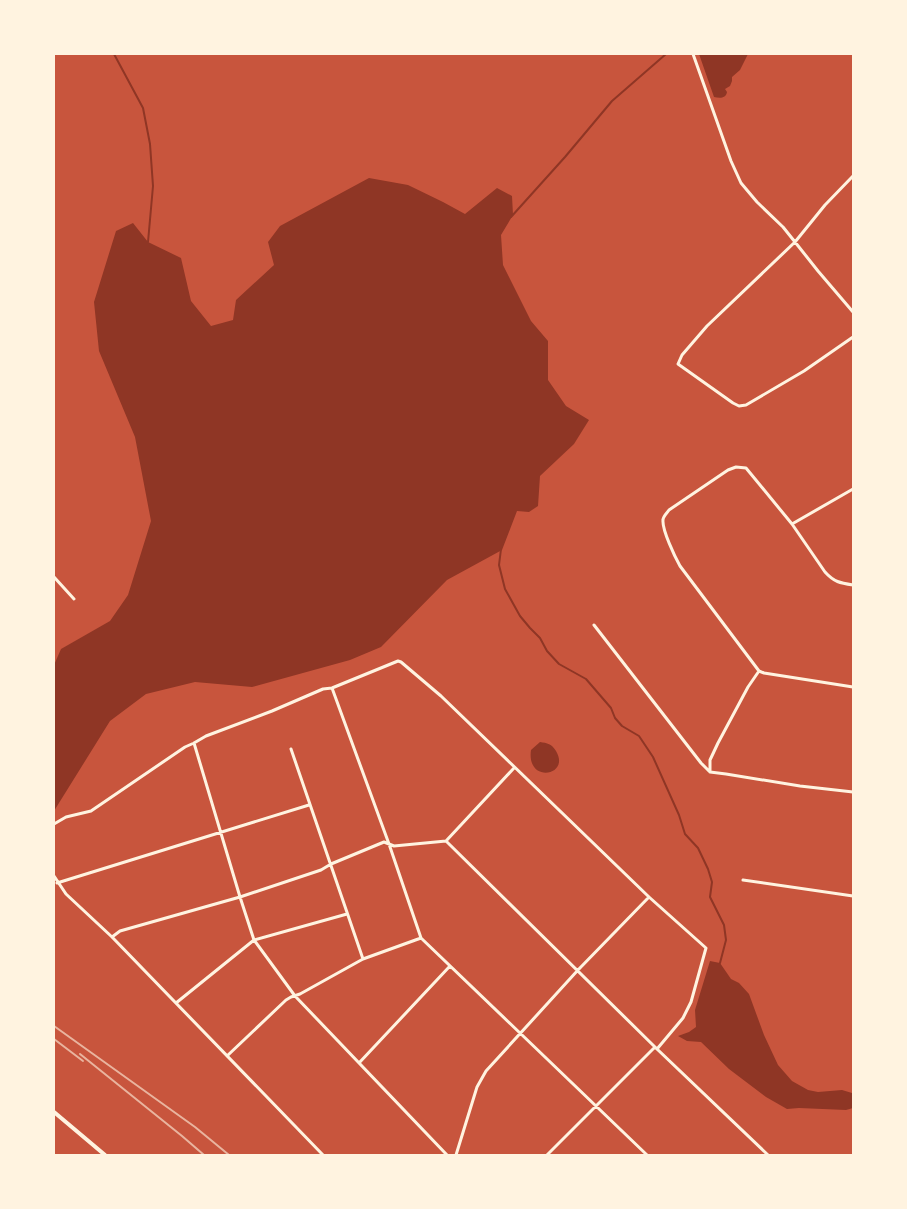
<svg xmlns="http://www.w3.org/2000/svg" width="907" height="1209" viewBox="0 0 907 1209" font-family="'Fira Sans Condensed',sans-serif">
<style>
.water{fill:#8f3625}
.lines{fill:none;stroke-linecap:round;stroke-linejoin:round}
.stream{stroke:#8f3625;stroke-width:2}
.minor{stroke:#fff3e0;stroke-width:3}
.tertiary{stroke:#fff3e0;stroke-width:4}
.rail{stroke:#e9b49f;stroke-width:2}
</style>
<rect width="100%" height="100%" fill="#c8553d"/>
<path class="water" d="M699,54H748L740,70L732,77V81L730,86L725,89L727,92C726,99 719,98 714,97Z
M369,178L408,185L443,202L465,214L497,188L512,196L513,215L501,235L503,265L531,321L548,341V380L566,406L589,420L574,444L540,476L538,506L529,512L517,511L502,550L447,580L381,647L350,660L252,687L195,682L146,694L110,721L54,811V665L61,649L110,621L128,595L151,521L135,437L99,351L94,302L116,231L133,223L148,242L181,258L191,301L211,326L233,320L236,300L274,265L268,242L280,226Z
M540,742C547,743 552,744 556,751C571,776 526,784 531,750Z
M710,961L720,963L731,979L739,983L749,994L764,1035L778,1065L792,1081L808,1090L818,1092L842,1090L852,1093L853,1094V1108L846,1110L799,1108L787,1109L766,1097L729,1069L701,1042L687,1041L678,1036L689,1032L696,1027L695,1010Z"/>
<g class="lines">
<path class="stream" d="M114,54L143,108L150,144L153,186L148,242
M511,217L565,157L612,101L666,54
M501,549L499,565L505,589L520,616L530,628L540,638L547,651L559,664L586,679L611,708L615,718L622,726L639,736L653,757L679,815L685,834L698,848L708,869L712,882L710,897L724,925L726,940L720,963"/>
<path class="minor" d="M693,54L731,161L741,183L757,202L783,227L795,242L818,271L853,312
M853,176L825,205L795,242L707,326L682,355L678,364L733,403L739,406L746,405L804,371L853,337
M792,524L853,489
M54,577L74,599
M853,585C840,583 834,582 825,572L792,524L746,468L736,467L728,470L669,510C667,513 663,516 663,520C662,530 675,557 680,566L759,671L764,673L853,687
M594,625L701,763L710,772L726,774L800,786L853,792
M332,688L389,844L421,938L647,1155
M194,743L240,897L254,940L295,996L447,1155
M291,749L363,959
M710,772V760L718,743L748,687L759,671
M54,824L66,817L91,811L185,747L194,743L206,736L272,711L323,689L332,688L398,661L401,662L441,696L649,897L706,948L691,1002L683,1018L657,1049
M446,841L657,1049L768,1155
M446,841L514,768
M54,876L66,894L112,937L323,1155
M743,880L853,896
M57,883L309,805
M112,937L120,931L240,897L321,870L331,864L384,842L394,846L446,841
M176,1003L254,940L347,914
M227,1056L286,1000L291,997L300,994L363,959L421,938
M359,1063L450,966
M456,1155L477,1087L486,1071L578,970L649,897
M547,1155L655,1047"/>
<path class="tertiary" d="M54,1112L105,1155"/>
<path class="rail" d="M54,1026L195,1127L229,1155
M54,1039L83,1061
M80,1054L182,1136L204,1155"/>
</g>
<rect width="907" height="1209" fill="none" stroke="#fff3e0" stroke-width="110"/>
</svg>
